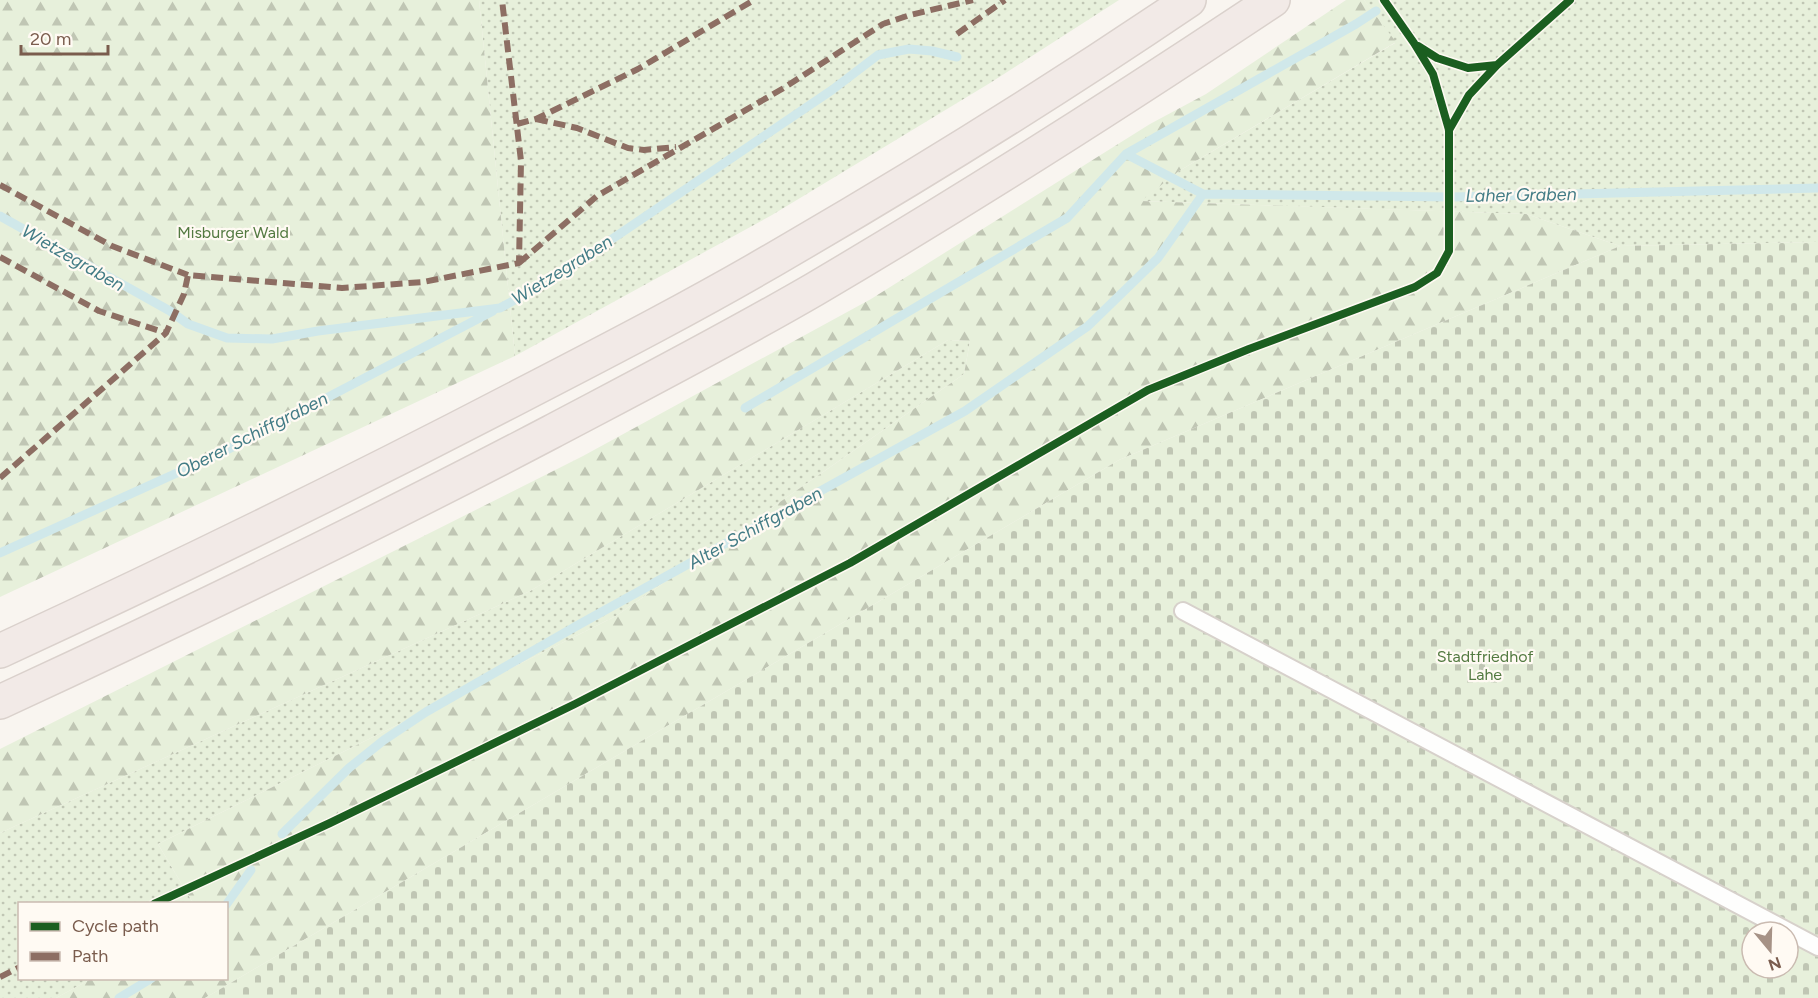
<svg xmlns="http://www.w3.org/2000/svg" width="1818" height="998" viewBox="0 0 1818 998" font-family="Figtree,sans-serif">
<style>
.green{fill:url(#green-dots)}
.forest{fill:url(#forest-firs)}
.cemetery{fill:url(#cemetery-stones);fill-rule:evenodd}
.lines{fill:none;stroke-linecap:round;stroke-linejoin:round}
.stream{stroke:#d0e8ea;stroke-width:9}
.lane-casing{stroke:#d7d1cb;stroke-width:20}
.highway-casing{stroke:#dad1cc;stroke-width:36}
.lane{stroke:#fefefd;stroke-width:16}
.highway{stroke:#f2eae7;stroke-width:33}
.quiet{stroke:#8d6e63;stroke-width:6;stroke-dasharray:12 6;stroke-linecap:butt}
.cycleway-casing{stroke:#fffaf3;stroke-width:11}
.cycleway{stroke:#1b5e20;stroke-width:8}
.labels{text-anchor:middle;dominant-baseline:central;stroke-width:4.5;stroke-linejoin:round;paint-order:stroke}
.park-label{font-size:16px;fill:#537a41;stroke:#fffaf3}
.water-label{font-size:18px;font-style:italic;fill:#437c86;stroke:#fffaf3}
</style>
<defs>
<pattern id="green-dots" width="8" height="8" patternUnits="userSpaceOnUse" patternTransform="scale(1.5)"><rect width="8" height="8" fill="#e7f0db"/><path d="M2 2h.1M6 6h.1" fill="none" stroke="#c0c6b4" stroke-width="1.8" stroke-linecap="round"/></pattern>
<pattern id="forest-firs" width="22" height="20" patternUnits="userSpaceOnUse" patternTransform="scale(1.5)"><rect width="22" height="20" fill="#e7f0db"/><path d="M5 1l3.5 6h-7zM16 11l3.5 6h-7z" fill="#c0c6b4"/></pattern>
<pattern id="cemetery-stones" width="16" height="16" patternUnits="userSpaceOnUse" patternTransform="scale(1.5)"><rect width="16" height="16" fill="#e7f0db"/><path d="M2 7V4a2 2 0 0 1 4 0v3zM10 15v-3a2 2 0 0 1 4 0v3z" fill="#c0c6b4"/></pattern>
</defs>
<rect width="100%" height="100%" fill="#f9f5f0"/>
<path class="green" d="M479,0H1119L990,83L772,215L515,356Z
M1364,0H1818V242L1620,246L1526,214L1140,201L1179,171L1395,43Z
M948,340L970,341L964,374L616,616L158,844L193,903L20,904V978L91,979L56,998H0V833L530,591Z"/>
<path class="forest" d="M0,0H479L515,356L0,597Z
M1346,0H1364L1396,42L1179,171L1141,201L1526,214L1620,246L1119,460L205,998H56L91,979L226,978V904L193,903L158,844L616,616L964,374L970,341L948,340L530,591L0,833V749L583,456L871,299L1150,124L1206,94Z"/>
<path class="cemetery" d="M1818,242V998H205L1119,460L1620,246ZM1752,932H1788V968H1752Z"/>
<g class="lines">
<path class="stream" d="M1126,154L1203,194L1451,197L1818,188
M0,216L170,311L188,324L227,338L272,339L318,331L500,308L553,279L832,90L878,55L909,49L932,51L957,57
M745,408L1067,218L1126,154L1356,24L1376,11
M0,553L221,453L493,311
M282,834L349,768L384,740L426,712L580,624L965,411L1088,326L1158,258L1203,194
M226,905L251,870
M119,998L152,978"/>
<g class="lane-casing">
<path id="lane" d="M1183,611L1818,947"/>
</g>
<g class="highway-casing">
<path id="highway" d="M0,651C175,570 349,485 520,396C611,349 702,302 790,250C926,171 1059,88 1189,0
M0,702C186,616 370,527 551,432C640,385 729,339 815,289C971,197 1123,100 1273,0"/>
</g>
<use href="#lane" class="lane"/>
<use href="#highway" class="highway"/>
<path class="quiet" d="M957,34L1005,0
M536,119L577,128L628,148L644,150L676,147
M517,124L536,119L638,69L754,0
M0,185L112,246L188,275
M0,257L99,311L166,333
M519,263L597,196L782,89L883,24L910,15L973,0
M0,478L166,333L184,294L188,275L342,288L423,282L519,263L521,161L502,0
M0,977L20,967"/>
<g class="cycleway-casing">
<path id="cycleway" d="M1418,46L1437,58L1468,68L1497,65
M1449,130L1469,95L1497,65L1570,0
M154,904L330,823L575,704L850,563L1148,390L1249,349L1415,287L1437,273L1449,251V130L1433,74L1414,43L1384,0"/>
</g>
<use href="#cycleway" class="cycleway"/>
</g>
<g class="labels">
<g class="park-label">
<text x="233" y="232">Misburger Wald</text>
<text x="1485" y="656">Stadtfriedhof<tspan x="1485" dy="18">Lahe</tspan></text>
</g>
<g class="water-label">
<text transform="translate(1521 195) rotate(-1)">Laher Graben</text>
<text transform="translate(73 258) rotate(30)">Wietzegraben</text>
<text transform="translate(562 270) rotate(-32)">Wietzegraben</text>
<text transform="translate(252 435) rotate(-27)">Oberer Schiffgraben</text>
<text transform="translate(755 528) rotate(-29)">Alter Schiffgraben</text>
</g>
</g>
<rect x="18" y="902" width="210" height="78" fill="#fffaf3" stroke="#cabbb1" stroke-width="1.5"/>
<rect x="30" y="922" width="30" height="9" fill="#1b5e20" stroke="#cabbb1" stroke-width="1.5"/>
<text x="72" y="932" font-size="18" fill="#7a5c4d">Cycle path</text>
<rect x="30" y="952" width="30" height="9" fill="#8d6e63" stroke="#cabbb1" stroke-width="1.5"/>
<text x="72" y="962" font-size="18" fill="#7a5c4d">Path</text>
<g transform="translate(1770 950) rotate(161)"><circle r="28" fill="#fffaf3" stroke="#cabbb1" stroke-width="1.5"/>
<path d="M0-4.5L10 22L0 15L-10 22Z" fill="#a69286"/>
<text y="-9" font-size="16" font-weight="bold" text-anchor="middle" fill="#7a5c4d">N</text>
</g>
<path d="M21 45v9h87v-9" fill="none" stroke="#7a5c4d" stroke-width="3"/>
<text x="30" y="45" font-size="18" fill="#7a5c4d" stroke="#fffaf3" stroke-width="4.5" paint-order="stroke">20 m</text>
</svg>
